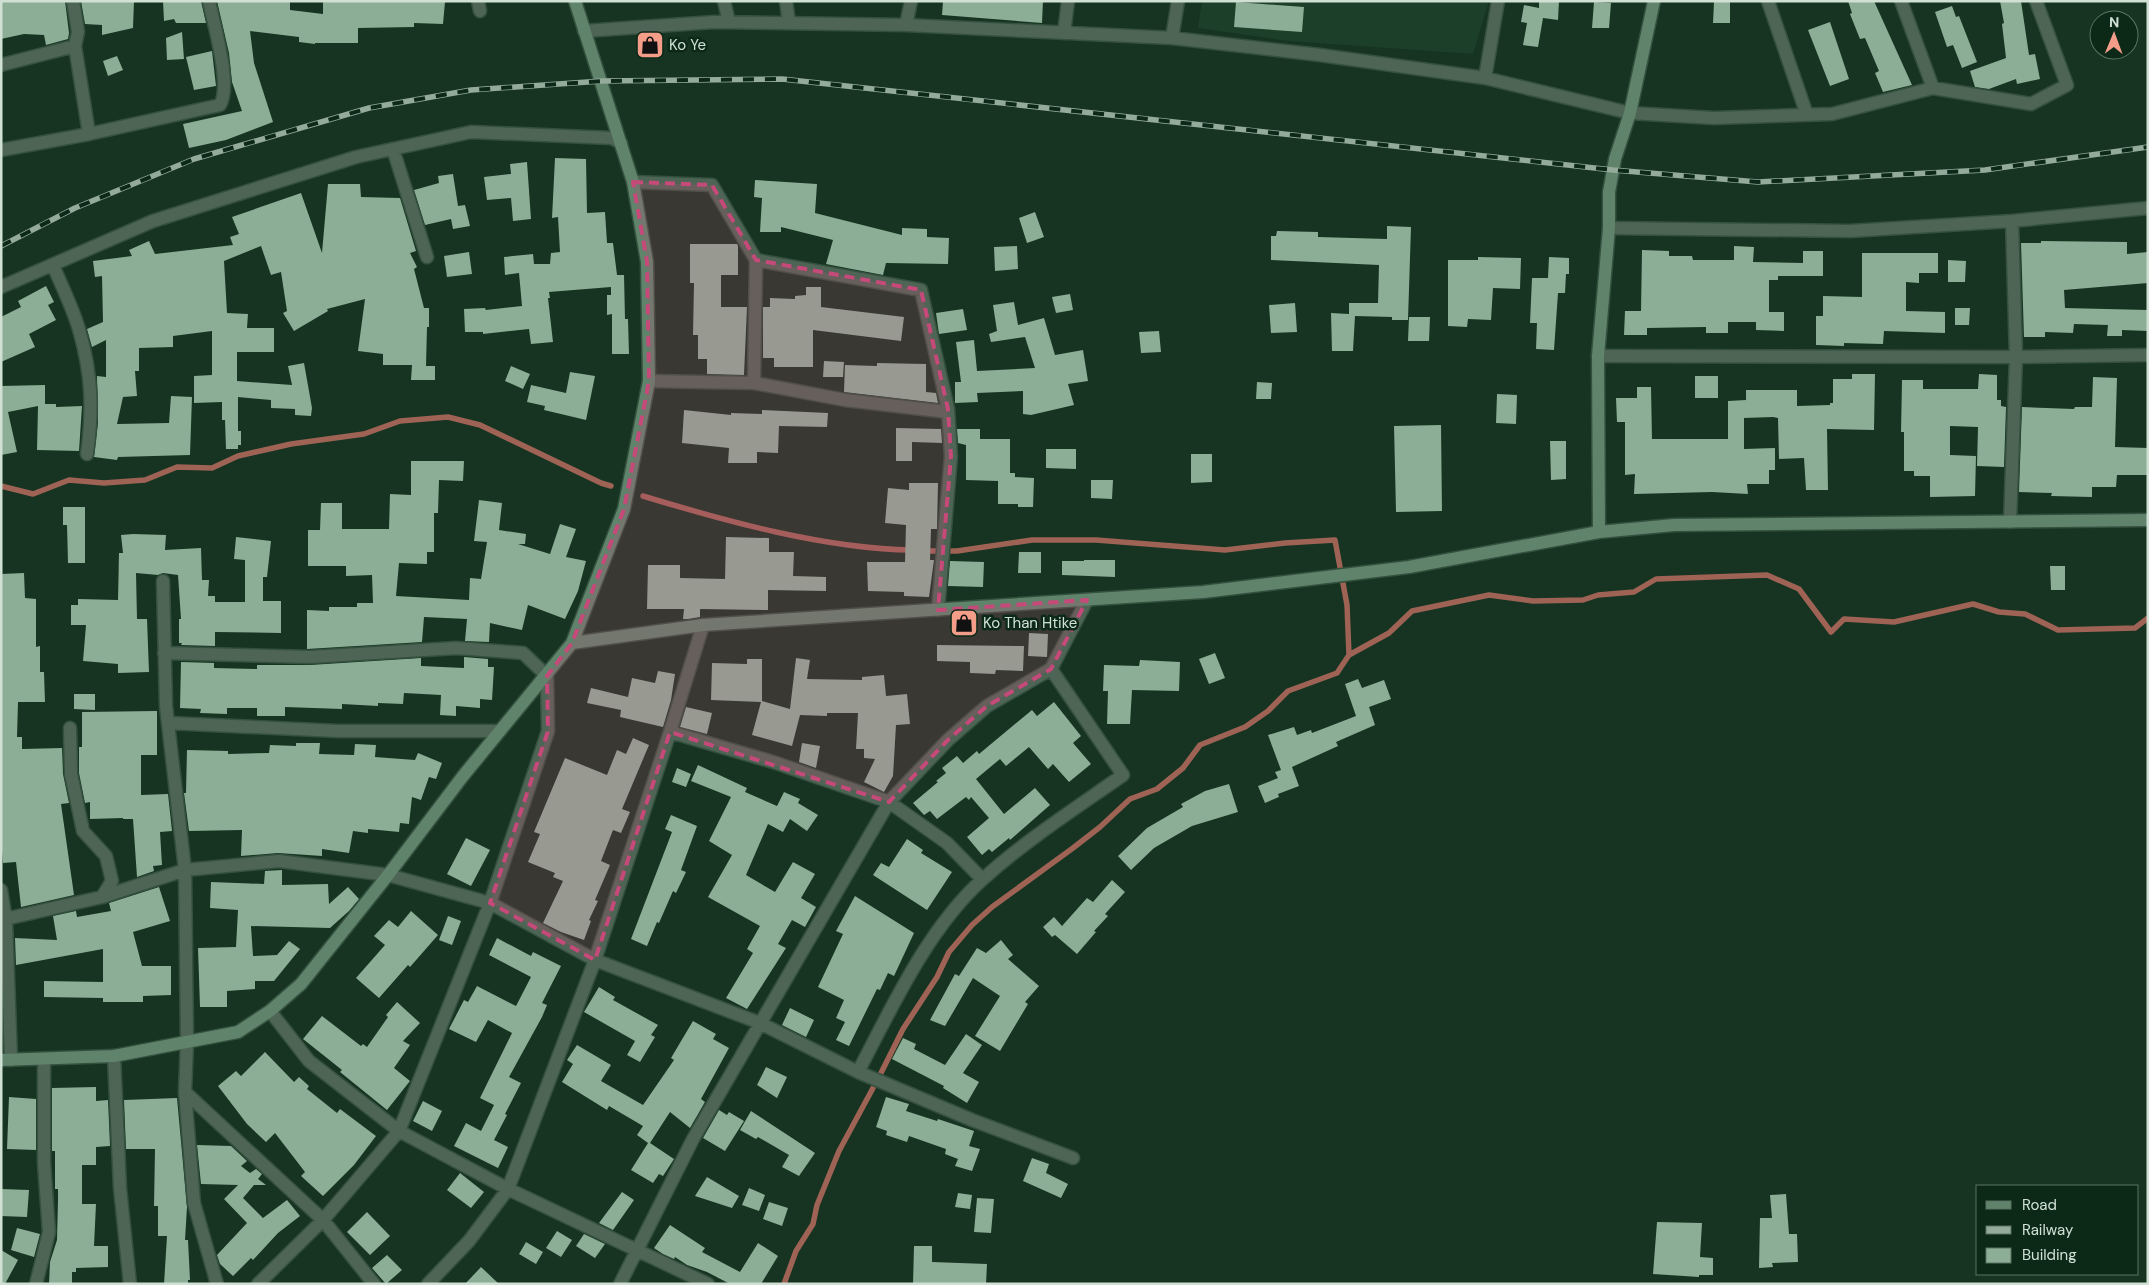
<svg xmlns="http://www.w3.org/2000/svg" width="2149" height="1285" viewBox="0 0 2149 1285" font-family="'DM Sans',sans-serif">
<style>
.built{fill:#1b3f28}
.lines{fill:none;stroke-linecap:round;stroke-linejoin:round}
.stream{stroke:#9e6355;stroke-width:5.5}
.building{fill:#8cad96}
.street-casing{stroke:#34503e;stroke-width:15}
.secondary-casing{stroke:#34503e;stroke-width:15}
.street{stroke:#4e6455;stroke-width:12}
.secondary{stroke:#5f836b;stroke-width:12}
.rail-casing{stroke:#94aa9b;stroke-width:5.5}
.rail{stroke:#0c2918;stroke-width:4;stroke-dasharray:11;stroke-linecap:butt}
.marked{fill:#c64a79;fill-opacity:0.2;stroke:#c64a79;stroke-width:4;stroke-dasharray:10 6;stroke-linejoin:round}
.labels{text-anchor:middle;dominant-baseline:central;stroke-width:5;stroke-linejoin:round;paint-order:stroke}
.poi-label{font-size:15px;fill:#d0e1d4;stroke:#0c2918;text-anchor:start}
</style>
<rect width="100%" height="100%" fill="#163421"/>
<path class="built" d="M1202,1H1489L1473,54L1289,41L1198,28Z"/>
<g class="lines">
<path class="stream" d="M1,486L33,494L69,480L104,483L145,480L177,467L212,468L238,456L291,444L364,434L400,421L448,417L480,425L601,483L611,486
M643,496C725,521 826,549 912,550
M924,551H957L1032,540H1096L1225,550L1285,543L1335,540L1347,605L1349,655
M879,1077L903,1029L937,977L949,952L972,925L992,907L1073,848L1100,827L1130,799L1157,789L1183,768L1200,745L1245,727L1268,711L1288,691L1337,673L1349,655L1389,633L1412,611L1489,595L1533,601L1583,600L1598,595L1634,592L1656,579L1767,575L1799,589L1831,632L1844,619L1894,622L1973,604L1999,612L2025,614L2058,630L2135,628L2148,618
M784,1284L796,1251L813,1224L817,1205L839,1151L873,1088"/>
</g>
<path class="building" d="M1,1H65L69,33L68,39L46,45L44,35L24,34L1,39Z
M81,1H134L133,28L102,35V25L85,24Z
M163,1H201L206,23H176L174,19L164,21Z
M217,1H290V10L323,14V1L445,2L443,24L414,23V27L358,28V43H315V44L299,42V37L250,31L254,63L273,122L226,140L189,148L183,124L242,111L232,82L229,53Z
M943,1H1043L1042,23L942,15Z
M1539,1H1559L1558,20L1543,18L1538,47L1523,45L1527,23L1521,22L1524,5L1539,8Z
M1848,1H1874L1912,85L1883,92L1875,73L1879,71L1865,38L1860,39L1850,14L1852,13Z
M2000,1H2021L2029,55L2035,54L2040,79L2017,84L2016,79L1989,89L1975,87L1970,71L2006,58L2002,24L2004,23Z
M1236,2L1304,7L1302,32L1234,27Z
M1594,2L1611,3L1609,28H1592Z
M1714,2H1730V23H1713Z
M1952,6L1956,17L1959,16L1977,62L1962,68L1953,45L1947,47L1935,12Z
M1830,22L1849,79L1830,86L1808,30Z
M182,32L184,59L167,60L166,38Z
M212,51L216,86L194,90L186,57Z
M117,56L123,70L108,76L103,61Z
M555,158L586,159L587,213L605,212L607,243H613L617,275H624L625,319H628L629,354H612V314L607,315V295H611V287L549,292L550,298H548L553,342L531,344L529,329L483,334V332H465L464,309L485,308L486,310L522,306L519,273L505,275L504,257L533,254L534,264H550L551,253L560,252L558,217L552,218Z
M527,162L531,219L513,221L511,198L487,200L484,177L511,174L510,164Z
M453,174L458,206L465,205L470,226L453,229L451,219L425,225L414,190L439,183L438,176Z
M755,180L817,184L815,213L902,235V228L927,229V237L949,238L948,264L886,263L883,275L826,264L833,240L781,227V232H760L762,198L754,197Z
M328,184H360L361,197L400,198L416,251L410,253L417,267L414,269L424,308H429V327H427L426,366H435V380H411L412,365H383V354L358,351L365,299L327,309L328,311L294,331L283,313L287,311L281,272L271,275L261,246L224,261L227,313L248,314L247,328H274V352H237V381L292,385L288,366L304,363L312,408L311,416L295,415V409L271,408V400L238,397V431H241V445H238V449H226L225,420H222V402L194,403V376L212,375V331L173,336V347L139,348V371H135L137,396L123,397L117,424L169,423L171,396L192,397L190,455L118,457L117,460L94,457L98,423L97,376L106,377V340L92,347L87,329L103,322L102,276L95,277L93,261L132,256L129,250L149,241L155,254L233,245L230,237L239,234L232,217L301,193L322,253Z
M1035,212L1044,237L1027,243L1019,218Z
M1387,226L1411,227L1408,320H1392V317L1355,316L1353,351H1332L1331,313L1349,314V303H1378L1379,265L1271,260V236H1276L1277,231L1318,232V237L1387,239Z
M2041,241L2127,242V254L2148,252V283L2064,290L2065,308L2148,310V331L2122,330V336H2107L2108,325L2074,324L2073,333L2045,332V337H2024L2021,243H2041Z
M690,244H737L738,246V275H721V307H747L744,375L707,374V359H698V335H693L694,283H690Z
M1017,246L1018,269L995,271L994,247Z
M1734,246L1754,247L1753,262L1803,263V251H1823V276H1778V280H1769V312H1784V331L1756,330V322H1728V333H1706V327L1647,328V335H1624L1625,311H1641L1642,250L1669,251V256H1692L1693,260H1734Z
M469,252L472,274L447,277L444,256Z
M1862,253H1938V273H1919V283L1906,282V311L1945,312V333L1884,331L1883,344L1844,343V346L1816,345V316H1823V296L1862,297Z
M1478,257L1521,258L1520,289L1493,288L1491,320L1468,319L1467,327L1448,326V260H1478Z
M1549,257L1569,258V274H1566L1565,293H1558L1554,350L1536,349L1537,323H1530L1532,278H1548Z
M1948,260L1966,261L1965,282H1948Z
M46,286L54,302L48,305L56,320L29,334L35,347L1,362V317L21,307L18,301Z
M806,287H821V307L904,317L901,341L813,330V367H774V358H763V307H770V298L795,299V296L806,295Z
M1070,294L1073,310L1056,313L1052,297Z
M1014,302L1018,325L1044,318L1055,355L1083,350L1088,381L1068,384L1074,405L1031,415L1023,414V391L977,393L978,402L955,403V382H961L956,342L974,340L977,371L1035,368L1025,337L991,342L989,334L997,331L993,305Z
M1295,303L1297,332L1271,333L1269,305Z
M1955,308H1970L1969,325H1955Z
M963,309L967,330L939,334L936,313Z
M1409,317H1430L1429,341H1408Z
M1159,331L1161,352L1141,353L1139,332Z
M824,361L844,362L843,377H823Z
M877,363L926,364V392L936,393L938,403L844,392L845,365L877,366Z
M511,366L530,374L523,389L505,381Z
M570,372L595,376L586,420L544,410L545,406L527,402L531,385L566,393Z
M1852,374H1875L1874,430L1827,429L1828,490H1806L1804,458L1779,459L1778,418L1773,417L1744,418V449L1775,448V470H1769V484H1747L1748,494L1712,492L1634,494L1635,474L1625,475V422H1617L1616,398H1637V387H1651L1652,439H1728V401L1746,400V390H1797V406L1830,405V403H1833V379H1852Z
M1979,374L1997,375V400H2001V406L2006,407L2004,467L1977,466L1978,427L1950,426V455L1976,456L1975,496L1930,497V476H1914V471H1904V432H1901L1902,380H1923V389H1978Z
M1695,376H1718V398H1695Z
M2093,377L2117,378L2115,447L2148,448V475H2117L2116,487H2092V497L2051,496L2052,493L2019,492L2022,407L2074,409L2075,407H2092Z
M1257,382L1272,383L1271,399H1256Z
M45,385V404H56V407L82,406L79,451L37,450L38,406L8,412L17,452L1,455V386Z
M1497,394L1517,395L1516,424L1496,423Z
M684,410L731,415V413L762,414V410L828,413L827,427L779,426L778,453L757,452V463H728L729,448L682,443Z
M1441,425L1442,511L1396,512L1394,426Z
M896,428L941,429L942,443L912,442V461H896Z
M957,429H980V439H1010V473H1015V477L1034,478L1033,507H1018V504H998V481L966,480V445L958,443Z
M1550,441H1566V479L1551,480Z
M1046,449H1076V469L1046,468Z
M1191,454H1212V482L1191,483Z
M411,461H464L463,481L439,480L438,513H434V552H427V564L399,563L396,596L469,600L470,578L481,579L487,542L474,541L479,500L502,503L499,530L526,534L525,544H518L550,554L560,524L576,529L566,557L586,561L578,591L565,619L528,605L522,630L490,623L489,642L465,641L467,619L424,617L422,642L307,649V610L329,611V607H357V603H373L372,575L346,576V566H308V530H320L321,503H342V529H389L390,494L411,495Z
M1091,480H1113L1112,499L1091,498Z
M909,483H938L937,529H931L930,560H934L929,597L904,596V592L868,591L867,562H905L906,525L885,523L888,488L909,490Z
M63,507H85V563H68L67,525H63Z
M133,534L166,535L165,550L201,548L202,580H209L208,596H215V602H245V560L234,559L236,537L271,541L267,577H263V601H281V633L215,632V646L181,645L182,643H179V619H181L178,575L163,573L158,575L136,573L137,619H147L149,672L118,673V664L83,661L86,625H71V605H78V599L118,600L119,553H123L121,535Z
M726,537L769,538V552H794L793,576L826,577V591L768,590V610L700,609V617L688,619H683L684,609H647L648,565H680V578L725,579Z
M1019,552H1041V573H1018Z
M1084,560H1115V577L1062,575V561H1084Z
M950,561L984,562L983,587L948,586Z
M2050,566H2065V590H2051Z
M24,573L25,598L36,599V647L40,646V672H44L45,702H18L17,737H22V749L62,748L63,774L69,803L61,804L74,895L21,907L16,862L3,863L1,838V574Z
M1029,633L1048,634L1047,657L1028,656Z
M937,645L1024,646L1023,671L996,670L995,674L970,673V662L937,661Z
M1215,653L1225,678L1209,684L1199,659Z
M464,657L488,659V667H494L492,700L480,699V708L456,706V716L440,715L441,695L404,693L403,704L378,703V706L342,704V709L285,707V716H257V708H227V714L200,713L201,709L180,708L181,662L214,663V668L257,669V665H310L421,658V666L464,668Z
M796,658L810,660L807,679L862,680V677L884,675L886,696L907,694L910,724L896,725L893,776L884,792L864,782L875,759L864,758V749H856L858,713H827V716L800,715L792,746L752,735L761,702L711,700L712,663L747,664V659H762V701L790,709Z
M1140,660L1180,662L1179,691L1132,690L1130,724H1107L1108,691H1103L1104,665L1139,666Z
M658,671L675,674L671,700L663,727L620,717L621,710L587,703L591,688L628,697L632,678L655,683Z
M1358,679L1362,688L1384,680L1391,699L1369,707L1375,725L1336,742L1338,746L1292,767L1299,786L1278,794L1279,797L1265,803L1258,786L1278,778L1275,772L1281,770L1268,735L1294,727L1297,735L1311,730L1312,733L1356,716L1345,684Z
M74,694H95V710L74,709Z
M1054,702L1081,736L1073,743L1091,764L1069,782L1053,764L1048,769L1029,747L1006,766L1000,759L976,779L1004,814L1035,788L1050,805L1010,840L1009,838L992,852L989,849L982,855L967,837L989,818L971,797L969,800L966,797L937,819L930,811L924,815L913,803L938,782L936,781L946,773L942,768L957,756L963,763L977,751L979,754L1032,710L1037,716Z
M686,707L712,713L707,734L680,727Z
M157,711V755H141V795L168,794L172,831L160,832L162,865L153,866L154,871L137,877L133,819H123V818L90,819V802L85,803L79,773V747H82V712Z
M633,738L649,745L622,809L630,812L621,833L613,830L601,861L610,865L595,900L598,901L589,920L591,921L584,940L561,932L543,923L563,881L553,877L555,873L528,862L540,834L534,832L565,758L607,775L617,750L626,754Z
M296,743H320L319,754L354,755L355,744L376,745L375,757L415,760L418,753L442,763L436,779L429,777L421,800L412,797L409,824L400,823L399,832L368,829V833L353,831L349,853L322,849V856L278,853L241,856L242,830L189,831L184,793H186L187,750L228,751V754L269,753L270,745L296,746Z
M802,743L820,746L816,768L799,762Z
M698,765L747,788L745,792L777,806L784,792L800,799L798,803L818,815L807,831L790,819L783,832L768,824L746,875L775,892L793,862L815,874L801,898L816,907L805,927L792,920L778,944L786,948L747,1009L726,998L753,953L747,949L760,926L708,897L732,855L709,841L731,797L691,781Z
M677,768L691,774L686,787L672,782Z
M1229,784L1238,812L1192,826L1154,848L1131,870L1118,856L1147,828L1183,807L1181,804L1205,791Z
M671,815L697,826L681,870L686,872L676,893L673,891L659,923L657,922L647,946L631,939L672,832L665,829Z
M466,838L490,850L471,886L447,874Z
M907,839L923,850L921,853L952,872L927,910L873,875L881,863L889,867Z
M282,870V885L328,884L329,904L348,887L359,899L349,911L330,928L251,926L253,956L277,955L289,941L300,949L274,981H255V989L227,991V1007H200L198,948L236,947L238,910L210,908L211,882L264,884L265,871Z
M1112,880L1125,892L1105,914L1108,916L1094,931L1096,932L1077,954L1055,935L1052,937L1043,927L1054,917L1062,926L1087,898L1093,902Z
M159,887L170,921L133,932L142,966H171V995L143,996V1002H103V998L44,997V981L103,982V949L16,965L15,938L57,940L53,916L76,911L77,917L111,911L109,903Z
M855,896L914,933L894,976L888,973L880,990L877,989L849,1046L836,1040L845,1022L836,1018L844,1000L818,987L843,934L836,931Z
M411,911L438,935L410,967L408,965L379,998L356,978L385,945L374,936L389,920L398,927Z
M448,916L461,921L452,945L439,940Z
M497,938L531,956L533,952L561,966L542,1003L547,1005L542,1017L509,1077L521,1083L505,1114L507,1115L494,1140L508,1147L498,1168L454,1146L466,1123L481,1131L494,1105L480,1098L512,1033L488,1020L476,1042L449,1029L464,1000L468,1002L477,986L516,1006L531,977L489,955Z
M1001,940L1013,955L1008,959L1039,986L1025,1002L1028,1004L1000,1051L975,1036L1000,996L973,978L945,1026L930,1020L955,974L959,976L977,948L986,953Z
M599,987L615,997L613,1000L658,1025L651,1035L655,1037L640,1062L627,1055L635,1041L584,1012Z
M397,1002L420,1023L403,1041L410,1045L394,1068L410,1081L387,1110L340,1072L342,1070L303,1039L322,1016L361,1046L363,1044L367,1047L388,1017L386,1015Z
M790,1008L814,1020L806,1037L782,1025Z
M693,1021L716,1034L713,1039L729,1048L701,1099L705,1102L690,1128L670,1112L650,1143L674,1159L663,1176L659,1174L653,1183L631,1170L648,1143L637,1135L643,1126L609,1106L607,1110L562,1082L573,1064L567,1060L577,1045L611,1065L601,1081L643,1105L674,1060L671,1058Z
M966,1034L982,1045L963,1073L979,1082L967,1103L943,1088L944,1086L892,1059L903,1038L916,1044L914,1049L945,1065Z
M265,1052L294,1082L299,1077L309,1086L307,1089L337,1113L340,1109L376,1136L354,1165L323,1196L301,1176L305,1172L275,1133L266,1142L247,1124L218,1086L236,1071L241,1076Z
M766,1067L787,1077L777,1098L757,1085Z
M96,1087V1101L108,1100L110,1146L96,1147V1165H82V1204H96L94,1246H108V1267L76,1268V1272H72V1284H49L50,1262L57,1240L58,1200V1189H55V1151H52V1088Z
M9,1097L36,1099V1150L7,1149Z
M886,1097L909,1104L906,1111L937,1121L938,1119L974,1131L969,1146L980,1149L972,1171L955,1166L958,1159L945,1154L946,1149L909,1136L907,1142L886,1135L887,1131L876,1127Z
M177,1098L187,1207L185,1240H188L190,1280H188V1284H164L167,1236H158V1206H154L155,1149H126L124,1100Z
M423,1101L442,1111L432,1131L413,1121Z
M719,1110L727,1115L729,1112L744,1121L725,1151L703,1138Z
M751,1111L815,1153L799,1176L782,1167L789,1155L758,1137L756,1139L740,1130Z
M197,1145L231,1146L247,1161L241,1166L250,1173L256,1169L262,1174L258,1179L266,1185H254L243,1198L263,1218L287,1200L300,1216L278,1233L253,1260L251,1258L233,1276L220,1264L217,1255L247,1223L224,1199L238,1185L201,1184Z
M1032,1158L1049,1164L1046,1173L1068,1184L1061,1198L1023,1181Z
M460,1173L484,1192L471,1208L447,1190Z
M707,1177L739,1196L732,1208L695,1196Z
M749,1188L765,1195L759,1211L742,1205Z
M1,1189L29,1190L27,1217L1,1216Z
M622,1192L634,1200L613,1230L599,1223Z
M958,1193L972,1195L970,1209L955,1207Z
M1786,1194L1789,1234H1797L1798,1262L1772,1263L1773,1267L1759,1268L1760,1218H1772L1770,1195Z
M977,1198L994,1199L991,1233L974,1232Z
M769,1202L788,1208L782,1226L763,1219Z
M367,1212L390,1236L370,1255L347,1232Z
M1657,1222L1702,1223L1700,1257L1713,1258V1275H1699V1277L1653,1274Z
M670,1225L705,1248L702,1252L740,1272L758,1243L778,1256L761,1284H730L707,1272L687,1265L675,1257L674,1259L663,1254L654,1248Z
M17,1228L40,1234L34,1257L11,1250Z
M557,1231L572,1240L561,1257L546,1248Z
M584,1234L605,1244L595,1258L576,1246Z
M526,1242L543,1252L536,1264L519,1254Z
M914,1246H932V1262L987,1264L986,1284H913Z
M1,1250L18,1260L5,1284H1Z
M387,1255L402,1270L386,1284L372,1268Z
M481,1267L499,1284H465Z"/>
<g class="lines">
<g class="street-casing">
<path id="street" d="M478,1L480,11
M724,1L729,22
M786,1L789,23
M1768,1L1807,115
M1901,1L1933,88
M906,25L911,1
M584,31L714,22L906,25L1172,38L1320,55L1485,78L1630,113L1714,118L1832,114L1933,88L2031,104L2067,85L2036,1
M1064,33L1068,1
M1172,38L1178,1
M1,65L75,46
M1485,78L1498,1
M89,134L220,105C232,85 214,26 209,1
M393,149L427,257
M1,150L89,134L75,46L78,32L73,1
M633,182L712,185L756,260L754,383
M1609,228L1850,231L2012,221L2148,208
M756,260L921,290L948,409L951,456L938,610
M53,265C62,287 74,310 80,333C92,376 93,410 87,454
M1,287L153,221L356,157L471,132L612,138L621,143
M1598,356L2016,357L2148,355
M649,381L754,383L845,400L948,412
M2010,522L2016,357L2012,221
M163,581L166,706L185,870L187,1042L185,1092L323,1220L374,1284
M164,653L310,657L456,648L523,653L547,676L548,731L490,903L399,1131L323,1220L258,1284
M169,723L338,731H500
M70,728L71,774L83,831L106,856L112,881L102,897
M670,732L773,762L889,802L947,843L982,879
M1,890L6,920L11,1060
M1,920L102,897L185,870L279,861L388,875L490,903L595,960L760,1023L858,1072L972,1120L1073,1158
M270,1011L309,1061L399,1131L508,1189L708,1284
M114,1056L120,1188L130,1284
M858,1072C892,1007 928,928 983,879C1026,840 1076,808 1123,775L1051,669
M185,1092L194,1203L217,1284
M36,1284L49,1232L44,1163V1059
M428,1284L469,1241L508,1189L595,960L670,732L703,625
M620,1284L693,1139L889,802L948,740L987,706L1051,669L1087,600"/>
</g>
<g class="secondary-casing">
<path id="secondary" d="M1599,532L1598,356L1609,228V192L1615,159L1630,113L1654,1
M572,643L703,625L1203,592L1409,567L1599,532L1674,525L2148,520
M1,1060L114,1056L238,1032L270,1011L301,984L388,875L463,776L572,643L624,509L649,381L647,262L633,182L575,1"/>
</g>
<use href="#street" class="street"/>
<use href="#secondary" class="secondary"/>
<g class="rail-casing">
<path id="rail" d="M1,246L75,208L194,159L369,108L471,90L602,81L782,79L1613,170L1758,182L1985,170L2148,147"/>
</g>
<use href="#rail" class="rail"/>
</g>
<path class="marked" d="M633,182L712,185L756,260L921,290L948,409L951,456L938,610L1087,600L1051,669L987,706L948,740L889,802L670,732L595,960L490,903L548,731L547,676L572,643L624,509L649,381L647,262Z"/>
<defs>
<g id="shop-square" transform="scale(1.4375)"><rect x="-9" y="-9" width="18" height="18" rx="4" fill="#f49e89" stroke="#0c2918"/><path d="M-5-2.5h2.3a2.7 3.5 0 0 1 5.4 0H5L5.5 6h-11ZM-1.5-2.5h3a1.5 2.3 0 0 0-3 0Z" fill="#111"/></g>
</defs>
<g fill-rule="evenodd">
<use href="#shop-square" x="650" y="45"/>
<use href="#shop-square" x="964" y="623"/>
</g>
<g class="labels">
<g class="poi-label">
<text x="669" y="45">Ko Ye</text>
<text x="983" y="623">Ko Than Htike</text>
</g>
</g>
<rect width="2149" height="1285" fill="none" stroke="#d0e1d4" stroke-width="5"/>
<rect x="1976" y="1185" width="162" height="90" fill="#0c2918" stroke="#5a7363"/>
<rect x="1986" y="1201" width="25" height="8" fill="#5f836b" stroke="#5a7363"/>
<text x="2022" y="1210" font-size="15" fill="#d0e1d4">Road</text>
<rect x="1986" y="1226" width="25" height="8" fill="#94aa9b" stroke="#5a7363"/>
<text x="2022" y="1235" font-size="15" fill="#d0e1d4">Railway</text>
<rect x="1986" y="1248" width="25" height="15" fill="#8cad96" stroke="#5a7363"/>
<text x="2022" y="1260" font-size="15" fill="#d0e1d4">Building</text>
<g transform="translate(2114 35) rotate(1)"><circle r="24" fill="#0c2918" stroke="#5a7363"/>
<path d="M0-4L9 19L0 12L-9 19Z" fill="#f49e89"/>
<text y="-8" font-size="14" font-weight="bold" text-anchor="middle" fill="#d0e1d4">N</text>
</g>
</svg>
